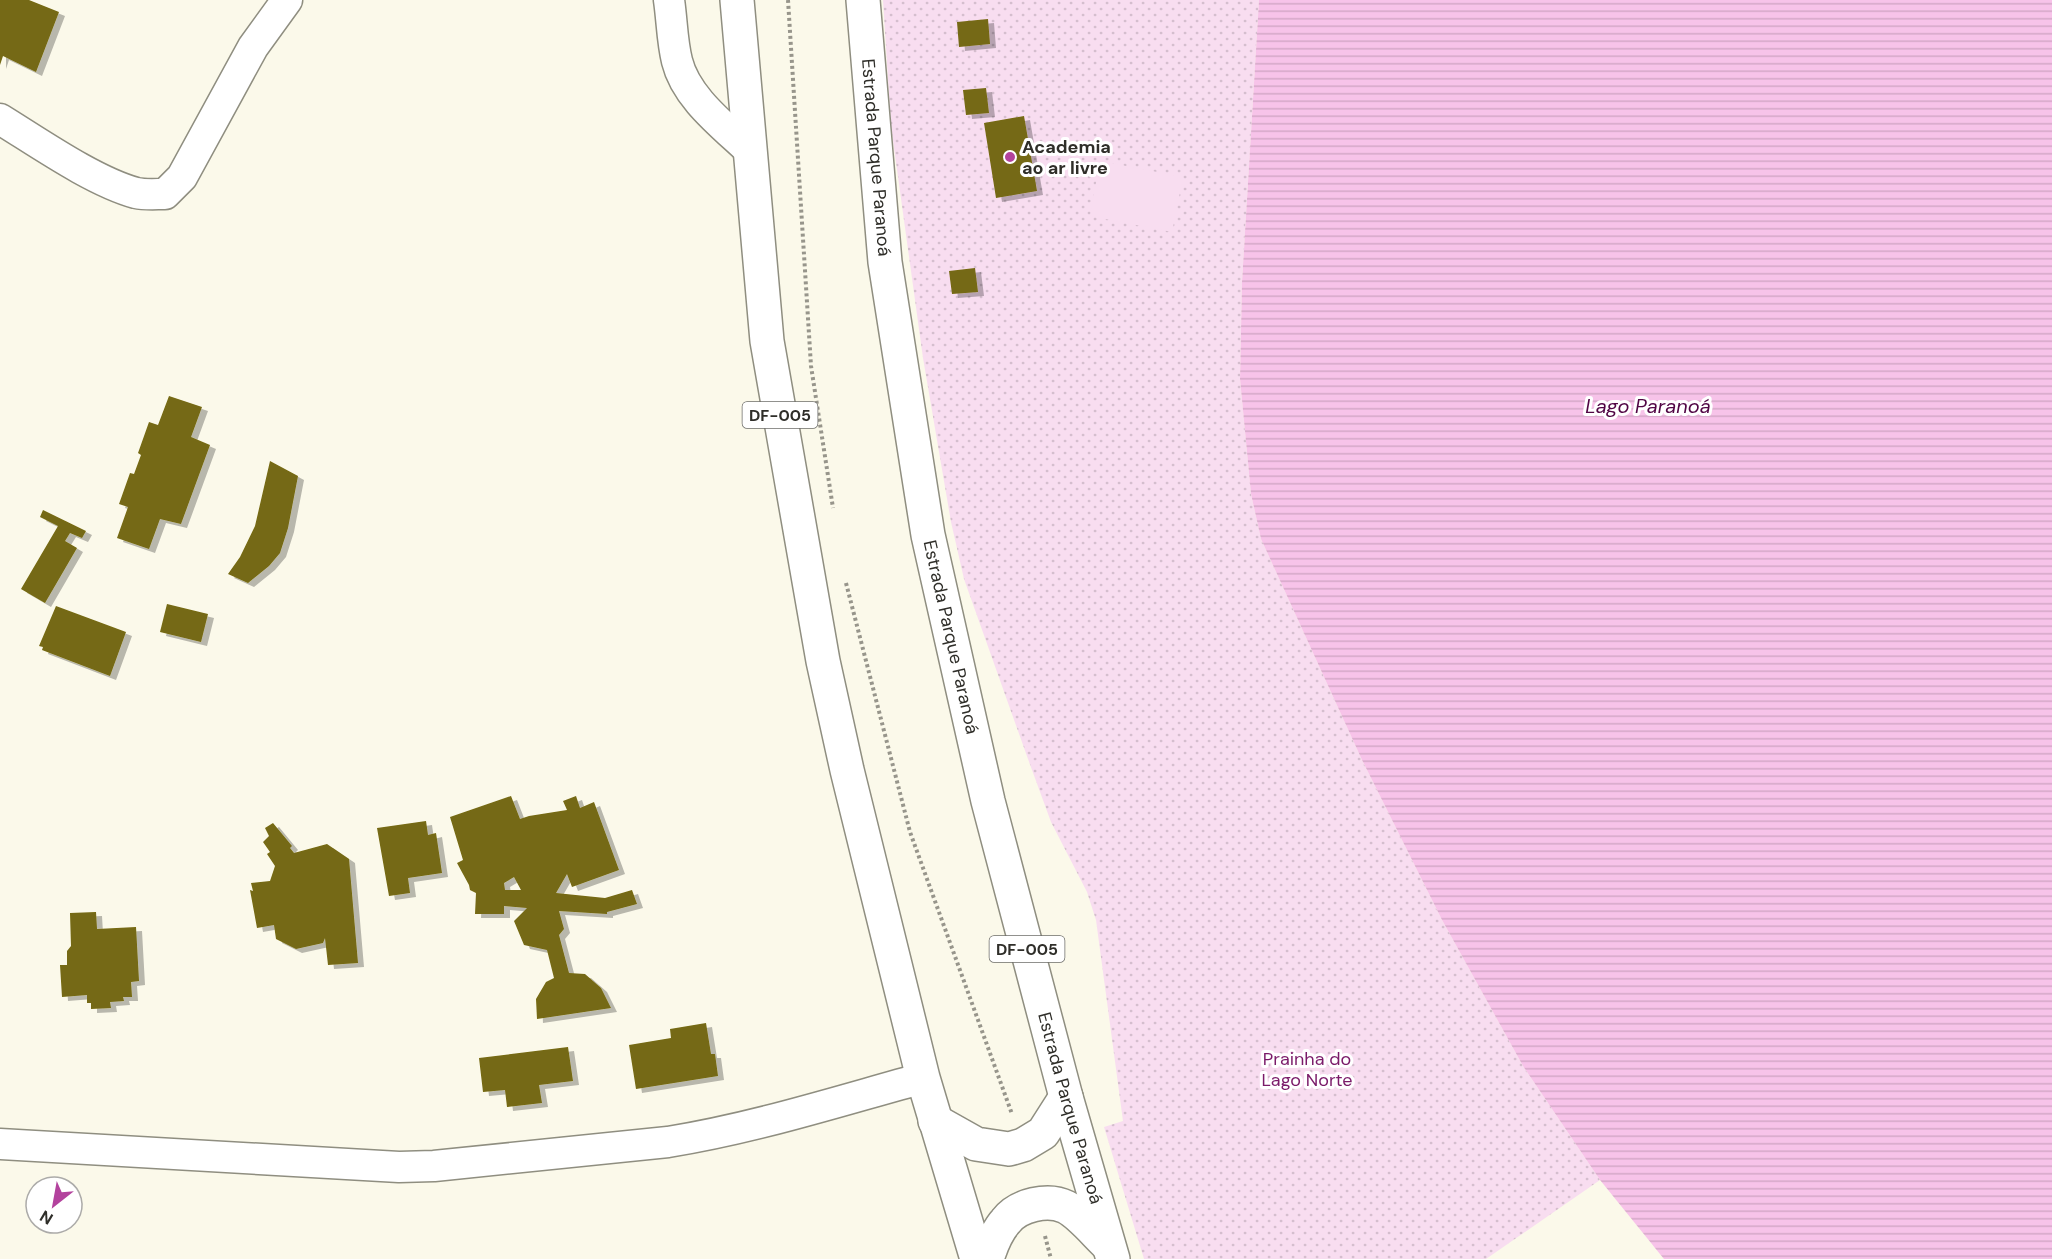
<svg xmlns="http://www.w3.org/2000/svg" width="2052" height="1259" viewBox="0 0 2052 1259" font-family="'DM Sans',sans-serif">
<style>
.green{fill:url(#green-dots)}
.pitch{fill:#f8ddf0}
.water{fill:url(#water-rules)}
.building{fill:#756912;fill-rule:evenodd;filter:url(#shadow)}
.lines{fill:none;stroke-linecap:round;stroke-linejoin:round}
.minor-casing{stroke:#8f8e80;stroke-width:33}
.primary-casing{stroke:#8f8e80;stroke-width:36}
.path{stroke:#97958b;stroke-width:4;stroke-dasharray:3 3;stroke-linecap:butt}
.minor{stroke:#fff;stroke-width:30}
.primary{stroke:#fff;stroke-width:33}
.poi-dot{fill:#b3429d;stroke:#fff;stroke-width:2}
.labels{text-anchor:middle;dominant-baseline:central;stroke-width:6;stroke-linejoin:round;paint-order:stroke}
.shield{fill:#fff;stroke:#6d6d69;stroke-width:1.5}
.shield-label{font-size:16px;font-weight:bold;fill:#2f2e29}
.poi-label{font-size:18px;font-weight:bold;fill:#2f2e29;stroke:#fff;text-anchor:start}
.street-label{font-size:18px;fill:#2f2e29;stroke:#fff}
.park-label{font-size:18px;fill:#7a1a69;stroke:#fff}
.water-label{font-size:20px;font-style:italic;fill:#510545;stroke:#fff}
</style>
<defs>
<pattern id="green-dots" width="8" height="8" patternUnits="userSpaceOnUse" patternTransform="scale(1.5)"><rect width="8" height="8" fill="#f8ddf0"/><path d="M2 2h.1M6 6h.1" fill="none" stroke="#d5bece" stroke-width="1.8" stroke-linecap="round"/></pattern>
<pattern id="water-rules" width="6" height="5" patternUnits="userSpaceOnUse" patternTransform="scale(1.5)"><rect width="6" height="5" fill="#f7c3e9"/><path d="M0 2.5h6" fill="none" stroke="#d4a8c8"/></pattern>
<filter id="shadow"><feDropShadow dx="6" dy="4" stdDeviation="0" flood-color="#0004"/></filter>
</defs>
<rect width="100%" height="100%" fill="#fbf9ea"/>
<path class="green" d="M883,0H1259L1242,282L1240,379L1251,494L1261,539L1362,760L1442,920L1523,1066L1600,1180L1486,1259H1144L1104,1127L1123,1121L1096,920L1087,892L1051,822L1028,759L964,579L951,522L923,358L891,126Z"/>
<path class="pitch" d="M1100,161L1183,177L1172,232L1090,216Z"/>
<path class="water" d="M1259,0H2052V1259H1664L1600,1180L1523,1066L1442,920L1362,760L1261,539L1251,494L1240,379L1242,282Z"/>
<path class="building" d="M0,0H29L59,12L36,72L3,56L0,65Z
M988,19L990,44L959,47L957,22Z
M986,88L989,113L966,115L963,90Z
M1024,116L1037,191L996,198L984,123Z
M975,268L978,292L952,294L949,271Z
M169,396L202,407L191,437L210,445L181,524L160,519L149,549L117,538L128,507L119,504L130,473L134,474L141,455L138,453L149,422L158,425Z
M270,461L298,476L288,528L280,553L269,566L248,583L228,574L240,557L255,526Z
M43,510L86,531L82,538L70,533L65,541L77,548L45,603L21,589L58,526L40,517Z
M167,604L208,614L201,642L160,632Z
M56,606L126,632L110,676L42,650L43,647L39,646Z
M511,796L520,819L529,816L567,810L563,801L576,796L580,808L594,802L619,870L572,887L567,874L556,893L605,898L632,890L637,904L607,912V914L559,911L564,929L559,935L569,973L585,974L601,988L611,1008L537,1019L536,999L546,982L554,978L547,950L524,945L514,921L527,908L504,906V914H475L476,893L470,890L469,885L457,863L463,860L450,817ZM514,877L521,890H505L504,883Z
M426,821L428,835L436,833L442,873L408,878L410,893L389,896L377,828Z
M273,823L292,846L290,848L294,853L327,844L349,859L358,963L328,965L325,938L323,943L296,949L276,939L274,925L257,928L250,890L253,891L251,883L270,881L275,866L267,854L270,852L263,842L269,836L265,828Z
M96,912L97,929L136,927L139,981L131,982L132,997H123L124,1001L110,1002L111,1008L91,1009V1003H87V995L62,997L60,965H67V951L71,946L70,913Z
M706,1023L711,1054H715L718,1076L636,1089L629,1045L671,1038L670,1029Z
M568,1047L573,1081L539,1085L542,1103L507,1107L505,1090L483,1092L479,1058Z"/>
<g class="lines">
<g class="minor-casing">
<path id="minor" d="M669,0C672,20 672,41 677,61C686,98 724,126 750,151
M0,119C39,143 93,181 136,193C145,195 156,194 165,194L182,177L253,47L287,0
M0,1144L399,1167L434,1166L668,1142C755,1128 839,1101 923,1078"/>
</g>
<g class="primary-casing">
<g id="primary">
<path d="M737,0L767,341L823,661L847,770L923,1078L977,1259"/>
<path id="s1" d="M863,0L885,262L928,535L988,801L1066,1097L1113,1259"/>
<path d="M935,1121L976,1144L1009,1149L1023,1145L1043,1133L1066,1097"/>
<path d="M987,1259C991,1246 996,1232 1006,1221C1018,1205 1048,1198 1066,1207C1080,1214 1096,1234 1108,1245"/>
</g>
</g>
<path class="path" d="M788,0L811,366L833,508
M846,583L910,832L1012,1114
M1045,1236L1051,1259"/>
<use href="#minor" class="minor"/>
<use href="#primary" class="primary"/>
</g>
<circle class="poi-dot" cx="1010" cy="157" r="6"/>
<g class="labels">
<g class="shield">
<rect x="742.5" y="402" width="75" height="26" rx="4.5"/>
<rect x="989.5" y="936" width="75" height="26" rx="4.5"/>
</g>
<g class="shield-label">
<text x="780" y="415">DF-005</text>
<text x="1027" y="949">DF-005</text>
</g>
<g class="poi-label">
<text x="1022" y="147">Academia<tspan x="1022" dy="21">ao ar livre</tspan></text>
</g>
<g class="street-label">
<text stroke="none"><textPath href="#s1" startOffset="158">Estrada Parque Paranoá</textPath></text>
<text stroke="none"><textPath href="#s1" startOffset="644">Estrada Parque Paranoá</textPath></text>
<text stroke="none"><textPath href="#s1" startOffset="1130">Estrada Parque Paranoá</textPath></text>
</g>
<g class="park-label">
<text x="1307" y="1059">Prainha do<tspan x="1307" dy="21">Lago Norte</tspan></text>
</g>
<g class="water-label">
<text x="1648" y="406">Lago Paranoá</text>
</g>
</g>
<g transform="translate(54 1205) rotate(211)"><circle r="28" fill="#ffffff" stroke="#acaba9" stroke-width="1.5"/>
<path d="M0-4.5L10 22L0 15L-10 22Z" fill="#b3429d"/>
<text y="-9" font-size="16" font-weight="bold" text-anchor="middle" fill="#2f2e29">N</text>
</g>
</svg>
